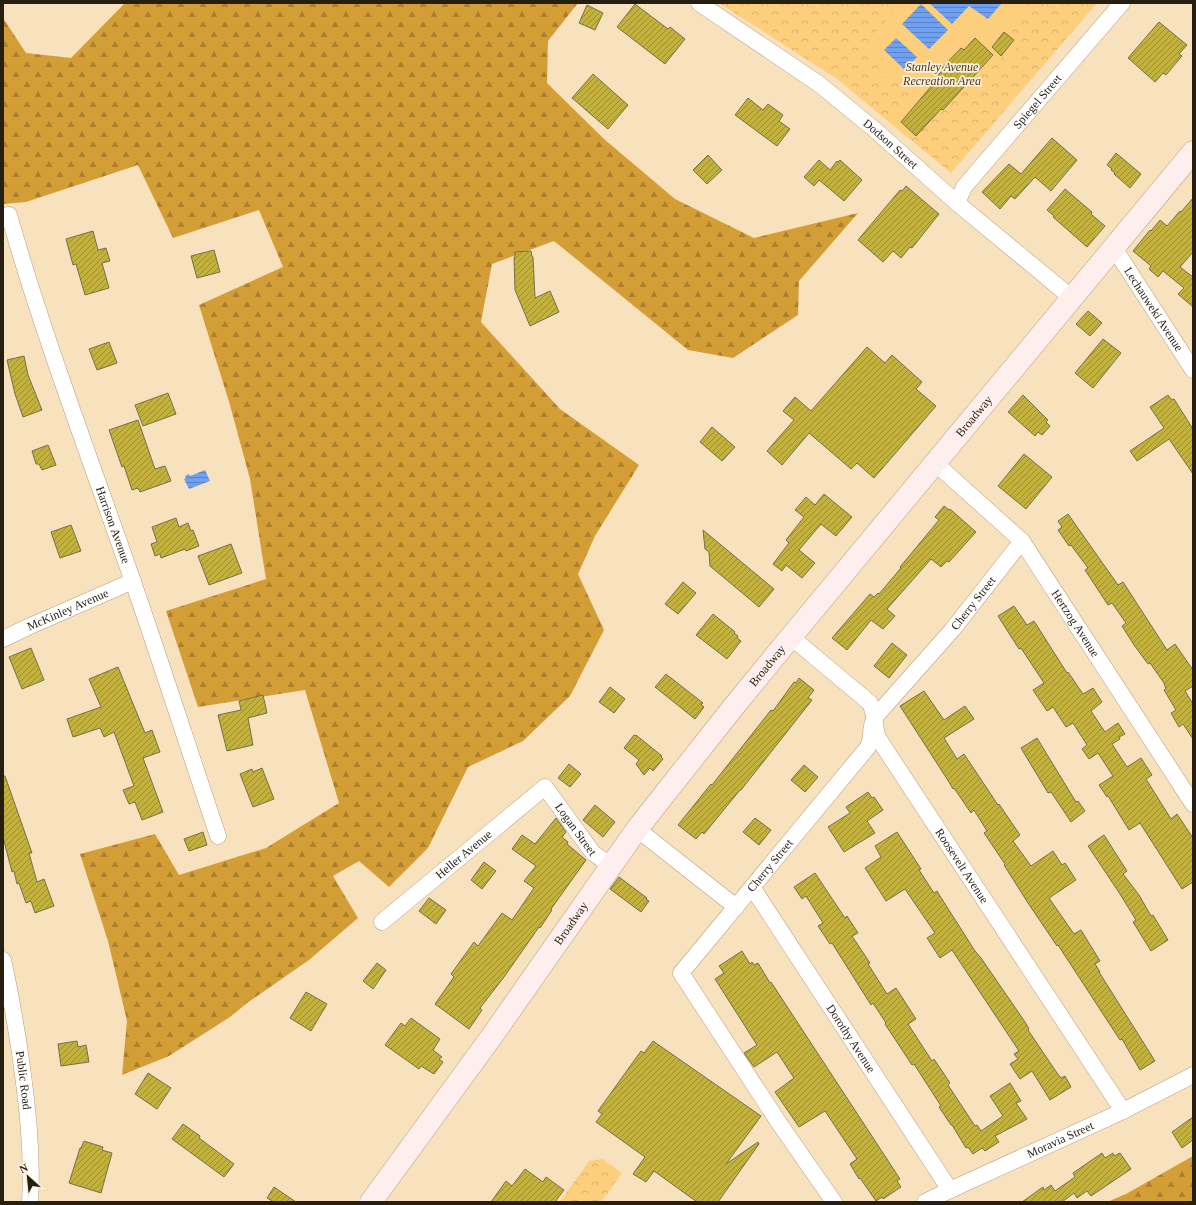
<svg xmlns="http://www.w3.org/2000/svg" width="1196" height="1205" viewBox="0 0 1196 1205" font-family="'Times New Roman',serif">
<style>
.forest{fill:url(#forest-firs)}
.park{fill:url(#park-crowns)}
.pitch{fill:#fdce7c}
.water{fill:url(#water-rules)}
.building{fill:url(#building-hatch);stroke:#76704b}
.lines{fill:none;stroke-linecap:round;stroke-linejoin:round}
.minor-casing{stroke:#b6a17e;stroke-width:17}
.secondary-casing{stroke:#b6a17e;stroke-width:23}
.minor{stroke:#fff;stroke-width:16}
.secondary{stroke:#feeeed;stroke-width:22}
.labels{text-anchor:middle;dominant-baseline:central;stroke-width:3.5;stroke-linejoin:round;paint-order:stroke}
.park-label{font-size:12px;font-style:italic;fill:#453823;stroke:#fef0da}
.street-label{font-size:12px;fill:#261e10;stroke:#fef0da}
</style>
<defs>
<pattern id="forest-firs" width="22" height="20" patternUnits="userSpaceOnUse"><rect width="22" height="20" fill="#d49e37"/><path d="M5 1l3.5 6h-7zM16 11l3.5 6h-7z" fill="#ac802d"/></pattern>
<pattern id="park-crowns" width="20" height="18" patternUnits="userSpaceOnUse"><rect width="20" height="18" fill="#fdce7c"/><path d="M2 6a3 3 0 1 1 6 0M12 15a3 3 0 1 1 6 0" fill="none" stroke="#d9b06a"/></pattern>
<pattern id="water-rules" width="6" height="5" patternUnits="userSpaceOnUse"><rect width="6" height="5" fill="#6fa1f3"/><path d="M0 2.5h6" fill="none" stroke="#5b83c3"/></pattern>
<pattern id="building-hatch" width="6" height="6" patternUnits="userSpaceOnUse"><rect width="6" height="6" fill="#c2b03f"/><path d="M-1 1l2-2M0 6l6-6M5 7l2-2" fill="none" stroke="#9d8f33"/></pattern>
</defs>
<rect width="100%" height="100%" fill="#f8e1bd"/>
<path class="forest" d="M125,3H578L548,41L547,83L604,139L675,199L754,238L858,213L799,281L798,315L733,358L688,350L554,241L492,264L481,322L560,409L639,465L595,536L578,574L604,630L570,696L523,741L468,767L428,848L389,887L359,861L333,876L358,918L309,960L247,1003L230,1017L169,1056L122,1075L127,1021L108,941L80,854L155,834L179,875L266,848L339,803L305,690L198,707L166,611L266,579L250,479L230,405L199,305L283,267L259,210L173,238L138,165L26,202L3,204V18L26,53L71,58Z
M1193,1156V1202H1107L1126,1194Z"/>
<path class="park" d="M719,3H1097L951,173L837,79Z
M602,1159L622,1173L601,1202H560L589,1161Z"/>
<path class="pitch" d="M902,3H1027V6L1005,32L1019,45L1007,61L998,53L993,55L943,110L934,116L911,140L888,121L913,94L900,83L903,79L895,71L885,80L880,74L885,69L888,64L875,51L870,55L862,47Z"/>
<path class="water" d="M929,3H1002L988,19L969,6L952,24Z
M921,4L948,30L929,49L902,24Z
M896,38L917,57L905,70L884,50Z
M205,470L210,481L189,489L184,479L186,478L185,476L189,474L190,476Z"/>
<path class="building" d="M635,4L668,29L670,27L685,39L665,64L617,27Z
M587,5L603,13L595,30L579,23Z
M1159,22L1187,45L1179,54L1182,56L1166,75L1163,73L1155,82L1128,58Z
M1004,32L1014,40L1001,56L992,47Z
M975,38L993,55L943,110L941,109L916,136L901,122L939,77L938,75L944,69L942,68L961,48L964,50Z
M593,74L628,105L608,129L572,98Z
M748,98L763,110L768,104L783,115L779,121L790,129L777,146L735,115Z
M1052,138L1077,160L1051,191L1035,177L1015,199L1011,196L1000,209L982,192L1009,164L1021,174Z
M1116,153L1141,174L1130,188L1114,174L1115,173L1111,170L1112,169L1107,165Z
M708,155L722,170L707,184L693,170Z
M819,160L830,170L837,161L838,162L840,160L862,180L844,201L819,180L814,186L804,177Z
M906,186L939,214L912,248L910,247L901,258L893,251L883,262L858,240L900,190L902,191Z
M1065,189L1092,212L1091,214L1105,226L1087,247L1053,217L1054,216L1047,210Z
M1193,198V252L1180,267L1193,277V307L1178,294L1184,288L1163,271L1158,277L1149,269L1151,266L1133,251L1150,230L1151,231L1160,220L1167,226L1180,211L1181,212Z
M93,231L98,250L106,248L110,261L102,263L109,288L85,295L76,264L73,265L66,239Z
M214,250L220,272L197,278L191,256Z
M531,251L532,256L533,257L535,298L550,291L559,312L530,326L515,290L514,257H515V252Z
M1088,311L1102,323L1090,336L1076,324Z
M1103,339L1121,353L1093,388L1075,373Z
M109,342L117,363L97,370L89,349Z
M867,347L885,363L892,355L922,382L916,389L936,406L874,478L857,463L851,469L809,433L782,465L767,451L794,420L783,411L795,397L811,411Z
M24,356L28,375L42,410L23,417L15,394L7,360Z
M168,393L176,414L143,426L135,405Z
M1023,395L1048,420L1046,422L1050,426L1042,435L1038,432L1035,436L1008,412Z
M1168,395L1172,400L1174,399L1193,429V474L1169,439L1137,461L1130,451L1164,428L1150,407Z
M138,420L155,469L165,466L171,481L140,492L138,488L132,490L124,466L122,467L109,430Z
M712,427L735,447L722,461L700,442Z
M48,445L56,465L42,470L39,464H36L32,451Z
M1024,454L1052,477L1026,509L998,486Z
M824,494L852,517L836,536L821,524L799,550L815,563L802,578L786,565L782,571L773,564L789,543L786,540L804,517L795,510L806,497L815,505Z
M944,506L949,510L950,509L976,532L949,562L947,561L941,567L931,559L887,609L895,616L883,629L871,620L847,650L832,638L870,594L874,597L878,593L879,594L901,568L900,567L939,520L935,517Z
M1068,514L1118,585L1123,582L1167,650L1175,644L1193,670V686L1185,691L1193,704V739L1183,724L1179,727L1171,713L1176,710L1164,690L1166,689L1164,683L1150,663L1148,664L1134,645L1122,626L1126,623L1112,603L1108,605L1085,570L1088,568L1071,545L1069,546L1058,530L1062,527L1058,521Z
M176,518L179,527L188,523L191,531L193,530L199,546L186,551L185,549L161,558L160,554L155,556L151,544L157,542L152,527Z
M71,525L81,551L60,558L51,532Z
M703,530L774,589L759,607L710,566L709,552L705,549Z
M231,544L242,573L209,585L198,556Z
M683,582L696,593L678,614L665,604Z
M1014,606L1027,625L1034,621L1067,673L1068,672L1083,694L1093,688L1102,702L1091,711L1105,732L1118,723L1125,734L1119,737L1120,739L1112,744L1127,767L1141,758L1152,775L1146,779L1171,819L1177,814L1193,838V882L1182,889L1140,823L1129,830L1108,796L1107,797L1099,785L1113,776L1098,753L1089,759L1082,749L1087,745L1073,723L1066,727L1053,707L1047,711L1033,690L1044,683L1021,648L1019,649L998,616Z
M713,614L735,632L734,633L738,636L737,638L741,641L727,659L696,635Z
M892,643L907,655L889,678L874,666Z
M31,648L44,680L22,689L9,657Z
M118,667L145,733L152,730L160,752L143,758L163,812L142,820L135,802L129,804L123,790L134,786L114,732L104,737L100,728L73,737L67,719L101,707L89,679Z
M666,674L703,703L701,705L704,707L695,719L655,687Z
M799,678L814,690L808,698L812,700L741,790H740L704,834L702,832L696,839L678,825L711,784L712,785L771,710L773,711L794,682L796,683Z
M610,687L625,699L614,713L599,702Z
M924,691L944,720L965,706L974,719L944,738L957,759L964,754L998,805L999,804L1020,835L1013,841L1031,866L1053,851L1062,865L1065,863L1076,880L1049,898L1074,934L1081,930L1100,961L1095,964L1100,972H1099L1155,1061L1140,1070L1122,1039L1120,1040L1058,945L1057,946L1028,903L1004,865L1005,864L984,833L987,831L974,810L971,813L954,788L953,789L949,782L900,706Z
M263,695L267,713L248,718L253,745L227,751L218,715L241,710L239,701Z
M634,735L636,736V735L662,756L661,757L663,759L653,771L650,768L644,775L636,764L639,760L624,748Z
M1037,738L1076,802L1078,801L1085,811L1071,822L1051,792L1048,793L1021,748Z
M569,764L581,774L570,787L558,778Z
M804,765L818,777L805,792L791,780Z
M262,768L274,799L253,807L240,774L252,769L253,772Z
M3,776H5L32,853H29L37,882L44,879L54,906L35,913L31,901L26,903L19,883L17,884L14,871L12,872L3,837Z
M868,792L872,798L874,797L883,810L867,821L875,833L844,852L828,827L850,813L846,807Z
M595,805L615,822L603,837L583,820Z
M556,818L566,832L562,837L568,842L567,844L586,860L551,909L552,910L540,928L539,927L504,977L480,1008L482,1010L469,1029L435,1004L454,977L451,974L474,942L478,946L502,913L512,920L534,888L524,881L536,866L512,849L522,835L535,844Z
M755,818L771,830L759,845L743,832Z
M203,832L207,845L189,851L184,839Z
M897,832L921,869L919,870L934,893L937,891L940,896L975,951L981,958L1025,1022L1029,1029L1028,1030L1057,1073L1061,1078L1065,1076L1071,1087L1050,1100L1032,1071L1020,1079L1010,1064L1018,1059L1014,1054L1019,1051L952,950L940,958L927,938L935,933L905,889L886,901L865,868L881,857L875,846Z
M1104,835L1127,871L1123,874L1139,895L1151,916L1153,915L1168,940L1151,951L1133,922L1136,920L1120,894L1088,846Z
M484,862L496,871L482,889L471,880Z
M815,873L845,918L847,916L858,933L852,936L870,963L868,964L887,994L896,988L916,1019L908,1024L932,1061L934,1059L950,1083L948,1085L975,1126L977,1125L981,1131L1003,1116L990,1096L1010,1083L1021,1101L1016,1103L1027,1119L995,1136L999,1142L985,1151L982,1148L973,1154L968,1147L966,1148L952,1125H951L939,1107L941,1106L914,1064L912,1065L885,1024L886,1023L873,1003L871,1005L832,943L830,944L818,926L823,923L806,896L802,899L794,887Z
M619,877L647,898L646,899L649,901L641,912L610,889Z
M429,898L446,910L436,924L419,911Z
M742,951L750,964L752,962L754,965L758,963L770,983L771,982L900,1179L897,1181L901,1187L883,1199L882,1197L876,1201L860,1178L859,1179L850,1164L857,1159L825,1111L799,1127L775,1092L794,1078L777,1052L754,1067L744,1053L757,1045L715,979L724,973L719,966Z
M377,963L386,970L373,989L363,981Z
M306,992L327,1004L311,1031L290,1018Z
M411,1018L440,1039L433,1050L442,1057L439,1059L443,1062L434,1074L421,1066L419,1069L385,1045L401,1023L405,1026Z
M77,1041L78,1047L86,1045L89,1062L61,1066L58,1044Z
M653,1041L761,1116L726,1164L758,1142L759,1144L718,1202H697L654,1171L646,1182L633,1174L645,1157L596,1122L602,1114L598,1111L641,1051L644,1053Z
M148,1073L171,1088L157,1109L135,1094Z
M1193,1117V1140L1182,1148L1172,1132Z
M183,1124L200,1136L199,1138L234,1164L224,1177L172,1139Z
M84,1141L103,1147L102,1150L112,1153L101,1193L69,1183L80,1148H81Z
M1102,1153L1105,1158L1113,1153L1114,1156L1120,1153L1131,1169L1091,1196L1087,1191L1077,1198L1074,1193L1062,1202H1022L1043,1187L1044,1190L1051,1185L1055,1191L1075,1177L1073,1173Z
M525,1169L543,1182L546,1177L564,1190L555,1202H491L506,1181L512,1186Z
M274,1187L296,1202H274L267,1198Z"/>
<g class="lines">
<g class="minor-casing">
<g id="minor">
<path id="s1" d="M699,3L819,84L874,129L957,203L1072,298"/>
<path id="s2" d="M957,203L964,187L1122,3"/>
<path id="s3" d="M3,216L9,215C44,338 90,458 132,579C162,665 189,750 218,836"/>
<path id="s4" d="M1114,248L1193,370"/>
<path id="s5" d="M935,463L1022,541L1193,804"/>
<path id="s6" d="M791,637L870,703C876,716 874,726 878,738L1123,1111"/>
<path id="s7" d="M3,639L28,627L133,581"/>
<path d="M637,829L736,907"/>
<path id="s8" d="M752,887L950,1190"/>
<path id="s9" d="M382,922L545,787L593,853L612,866"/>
<path id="s10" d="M3,960C10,990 15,1021 20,1053C27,1102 33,1152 30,1202"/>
<path id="s11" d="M834,1202L779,1123L681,973L868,747C873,736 869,728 875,717L953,629L1022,541"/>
<path id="s12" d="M925,1202L950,1190L1123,1111L1193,1075"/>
</g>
</g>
<g class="secondary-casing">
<g id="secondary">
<path id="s13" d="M371,1202L492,1036L637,829L731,710L780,650L1193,152"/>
</g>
</g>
<use href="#minor" class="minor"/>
<use href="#secondary" class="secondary"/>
</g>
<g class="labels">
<g class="park-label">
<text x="942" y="67">Stanley Avenue<tspan x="942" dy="14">Recreation Area</tspan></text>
</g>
<g class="street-label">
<text stroke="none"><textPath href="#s2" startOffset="130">Spiegel Street</textPath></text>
<text stroke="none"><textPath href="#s1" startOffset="238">Dodson Street</textPath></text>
<text stroke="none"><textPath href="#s4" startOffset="73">Lechauweki Avenue</textPath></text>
<text stroke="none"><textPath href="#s13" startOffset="991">Broadway</textPath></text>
<text stroke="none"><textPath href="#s3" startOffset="333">Harrison Avenue</textPath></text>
<text stroke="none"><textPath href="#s11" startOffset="750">Cherry Street</textPath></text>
<text stroke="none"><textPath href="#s7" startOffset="71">McKinley Avenue</textPath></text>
<text stroke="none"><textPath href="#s5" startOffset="215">Hertzog Avenue</textPath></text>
<text stroke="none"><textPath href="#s13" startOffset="667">Broadway</textPath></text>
<text stroke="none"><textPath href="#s9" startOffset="264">Logan Street</textPath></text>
<text stroke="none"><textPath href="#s9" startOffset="106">Heller Avenue</textPath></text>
<text stroke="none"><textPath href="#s11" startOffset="415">Cherry Street</textPath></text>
<text stroke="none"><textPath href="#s6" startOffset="292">Roosevelt Avenue</textPath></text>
<text stroke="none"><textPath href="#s13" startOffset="343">Broadway</textPath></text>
<text stroke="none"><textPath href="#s8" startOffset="181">Dorothy Avenue</textPath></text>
<text stroke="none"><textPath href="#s10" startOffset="122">Public Road</textPath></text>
<text stroke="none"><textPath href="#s12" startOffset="149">Moravia Street</textPath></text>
</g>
</g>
<rect width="1196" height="1205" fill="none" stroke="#261e10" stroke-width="8"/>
<g transform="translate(28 1177) rotate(333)" stroke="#fef0da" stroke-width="3" paint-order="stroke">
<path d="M0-3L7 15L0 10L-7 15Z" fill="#261e10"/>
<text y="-6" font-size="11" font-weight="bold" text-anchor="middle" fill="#261e10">N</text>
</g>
</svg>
